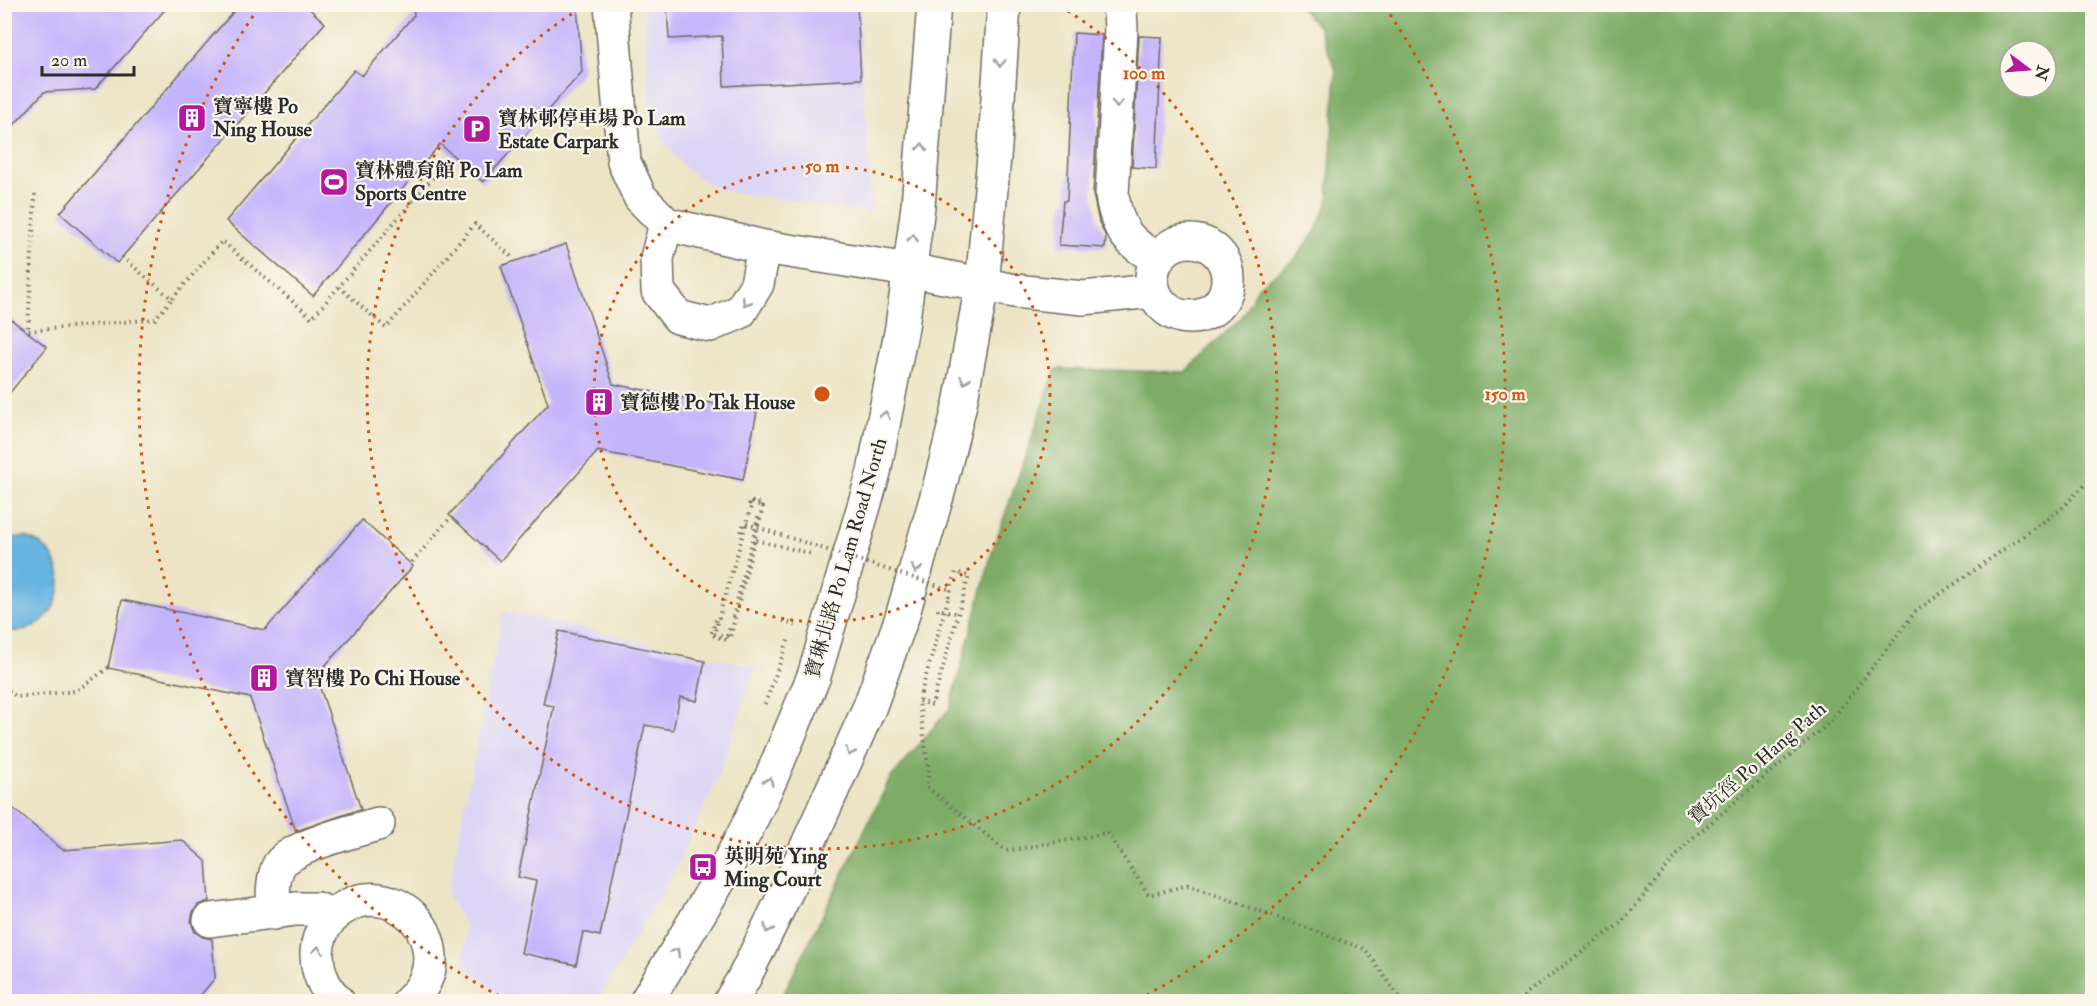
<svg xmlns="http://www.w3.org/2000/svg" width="2097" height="1006" viewBox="0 0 2097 1006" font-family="'IM FELL Double Pica','Noto Serif TC',serif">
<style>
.built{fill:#ddd5f6}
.forest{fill:#7eac66;stroke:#546c48;stroke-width:1.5;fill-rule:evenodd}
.water{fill:#67b4e0;stroke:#497086;stroke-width:1.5}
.building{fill:#c4b4fc}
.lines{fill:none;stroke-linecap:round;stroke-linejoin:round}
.minor-casing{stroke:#6f6c61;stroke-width:36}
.major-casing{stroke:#6f6c61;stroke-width:36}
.path{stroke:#6f6c61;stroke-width:4;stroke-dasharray:1.5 4.5;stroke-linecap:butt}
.minor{stroke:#fff;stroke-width:33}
.major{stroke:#fff;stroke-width:33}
.path-bridge{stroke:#6f6c61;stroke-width:4;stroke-dasharray:1.5 4.5;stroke-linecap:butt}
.oneway{stroke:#a0a0a0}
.ring{fill:none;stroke:#d5540f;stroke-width:3;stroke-dasharray:3 6}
.labels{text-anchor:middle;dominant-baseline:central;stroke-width:4.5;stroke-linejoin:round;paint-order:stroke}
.poi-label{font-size:20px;font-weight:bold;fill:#2b2b2b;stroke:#fbf7ec;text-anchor:start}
.street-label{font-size:20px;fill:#2b2b2b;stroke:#fbf7ec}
.centre{fill:#d5540f;stroke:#fbf7ec;stroke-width:3}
.ring-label{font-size:18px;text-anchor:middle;font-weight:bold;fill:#d5540f;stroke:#fbf7ec;stroke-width:4.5;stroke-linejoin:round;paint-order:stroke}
</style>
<rect width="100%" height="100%" fill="#fbf7ec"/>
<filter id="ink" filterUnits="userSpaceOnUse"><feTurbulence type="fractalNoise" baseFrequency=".0167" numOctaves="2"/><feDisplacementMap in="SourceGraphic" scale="12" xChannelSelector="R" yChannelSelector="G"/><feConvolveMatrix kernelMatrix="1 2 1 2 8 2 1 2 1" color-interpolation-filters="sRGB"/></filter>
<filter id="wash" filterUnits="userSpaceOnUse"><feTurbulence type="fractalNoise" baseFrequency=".008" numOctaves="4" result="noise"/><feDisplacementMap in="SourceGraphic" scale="24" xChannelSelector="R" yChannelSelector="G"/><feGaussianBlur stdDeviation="1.35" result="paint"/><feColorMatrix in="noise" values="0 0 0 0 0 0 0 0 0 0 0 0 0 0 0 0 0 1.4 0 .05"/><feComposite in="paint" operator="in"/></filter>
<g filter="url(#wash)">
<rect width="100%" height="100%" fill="#ede4c5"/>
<path class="built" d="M644,5H862L860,36L872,213L718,190L686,169L663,141L650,101Z
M503,611L756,667L717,779L676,868L598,1001H507L464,966L465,925L447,895Z"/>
<path class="forest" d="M1298,5H2092V1001H780L890,779L950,708L993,549L1056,369L1185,372L1242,317L1258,287L1295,259L1315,232L1328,202L1336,70L1318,26ZM2010,51H2046V87H2010Z"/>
<path class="water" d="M27,537C32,540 39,542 43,546C73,571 61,621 23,630C17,632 10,631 5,631V538Z"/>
<g id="blocks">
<path class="building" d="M4,4H170L95,89L44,92L4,136Z
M240,4H304L325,23L117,263L60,213Z
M413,4H577L582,72L483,182L440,144L313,296L226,221L354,70L362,76L414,15Z
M667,4H857L861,79L724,86L722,36L669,39Z
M1074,33L1102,35L1093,194L1099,222L1106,237L1105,248L1059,245L1063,201H1067Z
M1139,36L1162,37L1156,169L1132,167Z
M566,244L613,384L757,412L743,480L598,451L500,561L449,515L548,404L501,266Z
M4,314L47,347L4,400Z
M362,520L413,566L316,676L361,809L296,831L250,698L108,668L122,600L265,630Z
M559,631L705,661L697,701L680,697L673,730L645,725L600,936L583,932L576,965L521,953L536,881L518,877L554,706L543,704Z
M4,801L63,850L182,840L206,861L209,901L198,905L193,912L191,922L195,932L203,937L212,939L215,978L195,1002H4Z"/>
</g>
</g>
<g filter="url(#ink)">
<use href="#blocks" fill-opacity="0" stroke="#6f6c61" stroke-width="1.5"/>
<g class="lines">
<g class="minor-casing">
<path id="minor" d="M611,4L624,162L640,197L666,224L764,247L909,270L1015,291L1083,298L1153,291
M1117,4L1120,11L1121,28L1112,195C1117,229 1128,243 1157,258
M666,224L657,258L658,291L678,317L710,325L740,312L757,284L764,247
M1152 279a38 38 0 1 1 76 0a38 38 0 1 1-76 0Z
M274,913C273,898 272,882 278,867C285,848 357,830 378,824
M210,920L296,909H317L334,916
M338,1002C308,973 309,925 349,905C381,889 420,910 428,944C434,966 426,986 409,1002"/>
</g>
<g class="major-casing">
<path id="major" d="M646,1002L724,872L747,828L771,778L814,676L874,472L902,327L918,206L934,4
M730,1002L744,978L791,882L870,706L902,617L939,489L960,404L982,285L995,146L1004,4"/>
</g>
<path class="path" d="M35,194L28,331L155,319L172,299
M122,257L172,299L222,241L312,318L442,167
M339,287L386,328L475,224L514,259
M752,503L763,506L730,638L714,634Z
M756,540L812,554
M412,562L450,518
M938,611V609L959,614
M733,617L758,517
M783,621L796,625
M4,687L17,697L76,691L108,668
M921,693L919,701L929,773L926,786L1006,851L1107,833L1149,895L1188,885L1365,949L1403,1002
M919,701L932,705L969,576L956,572L948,599
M765,704L789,638
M1521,1002L1527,993L1622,922L1688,842L1831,721L1916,611L2060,510L2092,477"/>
<use href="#minor" class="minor"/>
<use href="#major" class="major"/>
<path class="path-bridge" d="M749,505L750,501L762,504L761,508
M741,532L744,523L951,590
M716,620L711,635L726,640L730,627
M921,693L948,599"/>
</g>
<defs><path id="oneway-chevron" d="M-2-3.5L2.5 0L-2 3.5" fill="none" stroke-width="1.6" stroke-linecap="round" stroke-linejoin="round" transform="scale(1.5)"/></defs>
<g class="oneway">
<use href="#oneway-chevron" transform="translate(1000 63) rotate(93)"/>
<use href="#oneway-chevron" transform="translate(1117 104) rotate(93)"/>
<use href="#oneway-chevron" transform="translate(922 147) rotate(-85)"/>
<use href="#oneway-chevron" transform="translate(913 238) rotate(-83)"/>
<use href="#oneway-chevron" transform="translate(746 302) rotate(121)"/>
<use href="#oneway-chevron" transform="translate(965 380) rotate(101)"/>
<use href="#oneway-chevron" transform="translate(885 415) rotate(-79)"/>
<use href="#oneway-chevron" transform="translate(916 569) rotate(106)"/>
<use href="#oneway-chevron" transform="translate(850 752) rotate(114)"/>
<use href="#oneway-chevron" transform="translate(769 781) rotate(-66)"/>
<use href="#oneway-chevron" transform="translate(768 929) rotate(116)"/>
<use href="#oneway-chevron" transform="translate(318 950) rotate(-82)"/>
<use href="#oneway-chevron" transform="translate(676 952) rotate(-59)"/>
</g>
</g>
<g class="ring">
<circle cx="822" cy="394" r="228"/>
<path d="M1060 6A455 455 0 1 1 584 6"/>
<path d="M507 1000A683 683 0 0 1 259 7M1385 7A683 683 0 0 1 1137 1000"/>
</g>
<defs>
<g id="building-square" transform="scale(1.5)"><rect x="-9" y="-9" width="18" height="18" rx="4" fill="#b5179e" stroke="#fbf7ec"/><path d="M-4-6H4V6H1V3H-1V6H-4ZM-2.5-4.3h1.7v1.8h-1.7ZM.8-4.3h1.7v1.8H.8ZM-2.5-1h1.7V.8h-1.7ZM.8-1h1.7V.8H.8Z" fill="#fff"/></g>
<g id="parking-square" transform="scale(1.5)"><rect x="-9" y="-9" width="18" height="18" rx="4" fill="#b5179e" stroke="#fbf7ec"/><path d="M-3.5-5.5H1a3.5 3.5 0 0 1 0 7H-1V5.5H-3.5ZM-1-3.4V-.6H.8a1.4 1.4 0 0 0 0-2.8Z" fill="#fff"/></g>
<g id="stadium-square" transform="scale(1.5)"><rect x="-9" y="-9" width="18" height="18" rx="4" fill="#b5179e" stroke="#fbf7ec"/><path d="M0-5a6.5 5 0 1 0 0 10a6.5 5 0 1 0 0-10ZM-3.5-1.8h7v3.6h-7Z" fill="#fff"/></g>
<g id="bus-square" transform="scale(1.5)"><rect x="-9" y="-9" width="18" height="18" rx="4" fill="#b5179e" stroke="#fbf7ec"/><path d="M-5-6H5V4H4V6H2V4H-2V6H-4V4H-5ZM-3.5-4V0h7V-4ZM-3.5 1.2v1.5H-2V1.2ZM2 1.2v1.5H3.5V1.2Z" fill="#fff"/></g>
</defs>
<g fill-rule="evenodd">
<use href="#building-square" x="192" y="118"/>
<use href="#parking-square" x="477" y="129"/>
<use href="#stadium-square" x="334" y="182"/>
<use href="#building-square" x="599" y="402"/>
<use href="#building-square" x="264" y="678"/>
<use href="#bus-square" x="703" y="867"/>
</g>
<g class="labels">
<g class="poi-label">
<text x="213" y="106">寶寧樓 Po<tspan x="213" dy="23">Ning House</tspan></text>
<text x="498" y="118">寶林邨停車場 Po Lam<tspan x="498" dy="23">Estate Carpark</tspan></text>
<text x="355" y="170">寶林體育館 Po Lam<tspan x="355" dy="23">Sports Centre</tspan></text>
<text x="620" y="402">寶德樓 Po Tak House</text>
<text x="285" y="678">寶智樓 Po Chi House</text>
<text x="724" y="856">英明苑 Ying<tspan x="724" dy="23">Ming Court</tspan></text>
</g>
<g class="street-label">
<text transform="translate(846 558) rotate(-74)">寶琳北路 Po Lam Road North</text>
<text transform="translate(1757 763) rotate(-41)">寶坑徑 Po Hang Path</text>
</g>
</g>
<circle cx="822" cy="394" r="9" class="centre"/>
<g class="ring-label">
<text x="1144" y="79">100 m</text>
<text x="822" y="172">50 m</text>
<text x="1505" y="400">150 m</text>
</g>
<rect width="2097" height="1006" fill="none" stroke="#fbf7ec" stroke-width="24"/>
<g transform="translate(2028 69) rotate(106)"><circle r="28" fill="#fbf7ec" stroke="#a8a59f" stroke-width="1.5"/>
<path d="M0-4.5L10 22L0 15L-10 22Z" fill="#b5179e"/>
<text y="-9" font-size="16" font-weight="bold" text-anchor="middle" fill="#2b2b2b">N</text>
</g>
<path d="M42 66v9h92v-9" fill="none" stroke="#2b2b2b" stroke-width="3"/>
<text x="51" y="66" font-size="18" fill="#2b2b2b" stroke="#fbf7ec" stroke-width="4.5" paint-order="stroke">20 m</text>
</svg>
